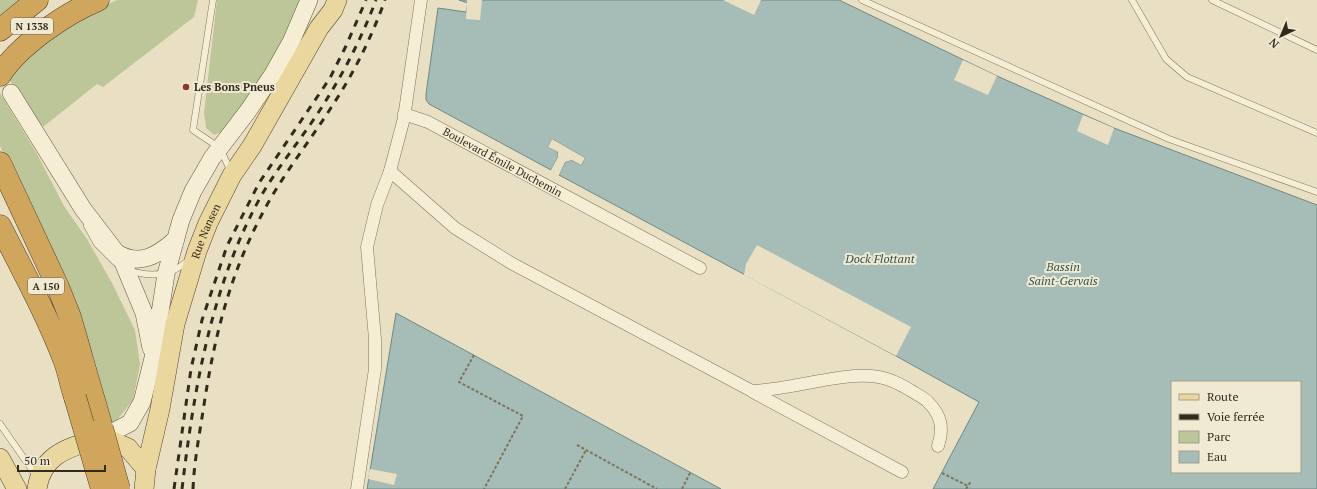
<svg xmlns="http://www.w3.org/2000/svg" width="1317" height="489" viewBox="0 0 1317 489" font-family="'PT Serif',serif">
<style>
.green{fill:#bdc698}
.water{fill:#a5bcb7;stroke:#6d8984;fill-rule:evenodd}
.pier{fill:#e9e0c3}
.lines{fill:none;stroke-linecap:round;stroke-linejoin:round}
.lane-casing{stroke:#81725c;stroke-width:7}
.street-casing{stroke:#81725c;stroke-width:13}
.secondary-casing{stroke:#63543f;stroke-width:18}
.primary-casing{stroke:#4f4130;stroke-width:20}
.highway-casing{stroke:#4f4130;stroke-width:23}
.path{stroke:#81725c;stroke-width:2;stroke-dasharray:3 2;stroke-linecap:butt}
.lane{stroke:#f5eed5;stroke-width:6}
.street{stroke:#f5eed5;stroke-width:12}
.secondary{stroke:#f5eed5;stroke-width:17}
.primary{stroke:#e9d79e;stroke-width:19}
.highway{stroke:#d0a55c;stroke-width:22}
.rail{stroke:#332a1e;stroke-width:3;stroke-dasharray:7 7;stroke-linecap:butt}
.highway-bridge-casing{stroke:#4f4130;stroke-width:23;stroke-linecap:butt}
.highway-bridge{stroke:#d0a55c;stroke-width:22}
.poi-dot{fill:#8a3732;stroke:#f1ead2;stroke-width:1.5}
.labels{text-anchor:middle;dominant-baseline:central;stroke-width:4;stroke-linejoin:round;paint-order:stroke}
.shield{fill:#f1ead2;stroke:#6c6454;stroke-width:1}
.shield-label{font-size:10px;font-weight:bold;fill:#332a1e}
.poi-label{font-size:11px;font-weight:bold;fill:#332a1e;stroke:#f1ead2;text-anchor:start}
.street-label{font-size:11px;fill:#332a1e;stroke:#f1ead2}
.water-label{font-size:12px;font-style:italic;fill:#2f5151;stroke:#f1ead2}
</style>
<rect width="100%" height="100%" fill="#e9e0c3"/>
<path class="green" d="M0,0H21L0,16Z
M117,0H198L194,17L103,87L97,84L43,127L7,77L24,57L84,15Z
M217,0H300L301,13L276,62L226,130L214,135L206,128L204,113Z
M0,93L37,154L64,206L87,239L112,283L135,330L140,364L133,400L113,425L93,354L40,227L0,146Z"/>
<path class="water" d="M459,0H839L997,76L1114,128L1317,205V489H933L979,402L896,356L559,175L565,162L572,160L581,165L585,158L552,139L548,147L558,152V157L551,170L429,104L426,100V94L438,8L466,12L468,3ZM1172,382H1300V472H1172Z
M396,313L721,489H367Z"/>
<path class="pier" d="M467,0H482L480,20L466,19Z
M723,0H761L754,15Z
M963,60L997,76L988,95L954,80Z
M1083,115L1114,128L1108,145L1077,131Z
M552,139L585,158L581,165L572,160L565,162L559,175L557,174L564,160L572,158L580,162L583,158L553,142L550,146L559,151L560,157L552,171L551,170L558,157V152L548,147Z
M757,245L911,327L896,356L744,275L746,264Z
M370,469L397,474L394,485L368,479Z"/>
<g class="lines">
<g class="lane-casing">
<path id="lane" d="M213,0L193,130L220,148L231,172
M862,0L1169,139L1317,192
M1132,0L1166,59L1187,77L1317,133
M1212,0L1317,50
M87,226L97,244L116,263
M129,270C151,278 171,276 189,260
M0,424L37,477"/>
</g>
<g class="street-casing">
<g id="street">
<path id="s1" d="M404,114L428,122L700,268"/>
<path d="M390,171L455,228L511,263L752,391C791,390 842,371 879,377C891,379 900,384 910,390C916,394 923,397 928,402C941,415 944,428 938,446"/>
<path d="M753,392L902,472"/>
<path d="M357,489L375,369V339L367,247L377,205L390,171L404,118L421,0"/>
</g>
</g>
<g class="secondary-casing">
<path id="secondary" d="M11,93L83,209L122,260L144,313L151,348
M117,253C140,267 158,255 176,239
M103,437L130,423L142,402L153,358L166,274L181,220L193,191L212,158L248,111L273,74L291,42L309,0"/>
</g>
<g class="primary-casing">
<g id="primary">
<path d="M0,458L17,489"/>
<path d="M37,489C42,452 72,447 103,437L128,448L146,469"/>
<path id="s2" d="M144,489L146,469L160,409L175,324L197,251L208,223L232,175L252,146L319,28L333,10L337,0"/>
</g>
</g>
<g class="highway-casing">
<path id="highway" d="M0,30L37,0
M0,75C18,46 66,13 98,0
M0,163L58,287L70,317L102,428
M0,226C23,271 47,315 65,362C69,373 71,386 75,397"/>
</g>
<path class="path" d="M474,355L459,382L523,416L484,489
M577,445L657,489
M942,473L968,486
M565,489L586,450
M682,489L690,473
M966,489L971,481"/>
<use href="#lane" class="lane"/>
<use href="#street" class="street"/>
<use href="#secondary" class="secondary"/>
<use href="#primary" class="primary"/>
<use href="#highway" class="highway"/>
<path class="rail" d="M174,489L191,369L202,320L227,246L259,183L330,78L346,46L366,0
M182,489C194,389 211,287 260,198C277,168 299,142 318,113C341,78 361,40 376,0
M193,489C194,463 199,437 203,411C215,332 231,267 272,196C291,164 314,135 334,103C355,71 372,36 385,0"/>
<g class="highway-bridge-casing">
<path id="highway-bridge" d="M75,397L102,489
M102,428L119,489"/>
</g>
<use href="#highway-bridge" class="highway-bridge"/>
</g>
<circle class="poi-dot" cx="186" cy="87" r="4"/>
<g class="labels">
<g class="shield">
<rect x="11" y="18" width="42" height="16" rx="3"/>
<rect x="28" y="278" width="36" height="16" rx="3"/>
</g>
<g class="shield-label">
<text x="32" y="26">N 1338</text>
<text x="46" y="286">A 150</text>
</g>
<g class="poi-label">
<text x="194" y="87">Les Bons Pneus</text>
</g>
<g class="street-label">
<text stroke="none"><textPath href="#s1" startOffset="110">Boulevard Émile Duchemin</textPath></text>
<text stroke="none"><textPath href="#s2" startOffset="266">Rue Nansen</textPath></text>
</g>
<g class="water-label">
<text x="880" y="258">Dock Flottant</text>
<text x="1063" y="266">Bassin<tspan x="1063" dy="14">Saint-Gervais</tspan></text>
</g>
</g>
<rect x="1171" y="381" width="130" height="92" fill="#f1ead2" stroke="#a59d8a"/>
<rect x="1179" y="394" width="20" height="6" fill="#e9d79e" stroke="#a59d8a"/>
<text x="1207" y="401" font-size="12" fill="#332a1e">Route</text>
<rect x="1179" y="414" width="20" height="6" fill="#332a1e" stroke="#a59d8a"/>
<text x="1207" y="421" font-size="12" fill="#332a1e">Voie ferrée</text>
<rect x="1179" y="431" width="20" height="12" fill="#bdc698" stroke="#a59d8a"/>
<text x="1207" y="441" font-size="12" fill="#332a1e">Parc</text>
<rect x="1179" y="451" width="20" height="12" fill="#a5bcb7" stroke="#a59d8a"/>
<text x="1207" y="461" font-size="12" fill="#332a1e">Eau</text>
<g transform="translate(1281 36) rotate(224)" stroke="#f1ead2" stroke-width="3" paint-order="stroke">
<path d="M0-3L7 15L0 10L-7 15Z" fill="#332a1e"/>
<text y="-6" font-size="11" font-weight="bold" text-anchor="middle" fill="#332a1e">N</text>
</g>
<path d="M18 465v6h87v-6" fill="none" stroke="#332a1e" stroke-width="2"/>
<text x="24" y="465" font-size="12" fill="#332a1e" stroke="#f1ead2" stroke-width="3" paint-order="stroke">50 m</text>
</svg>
